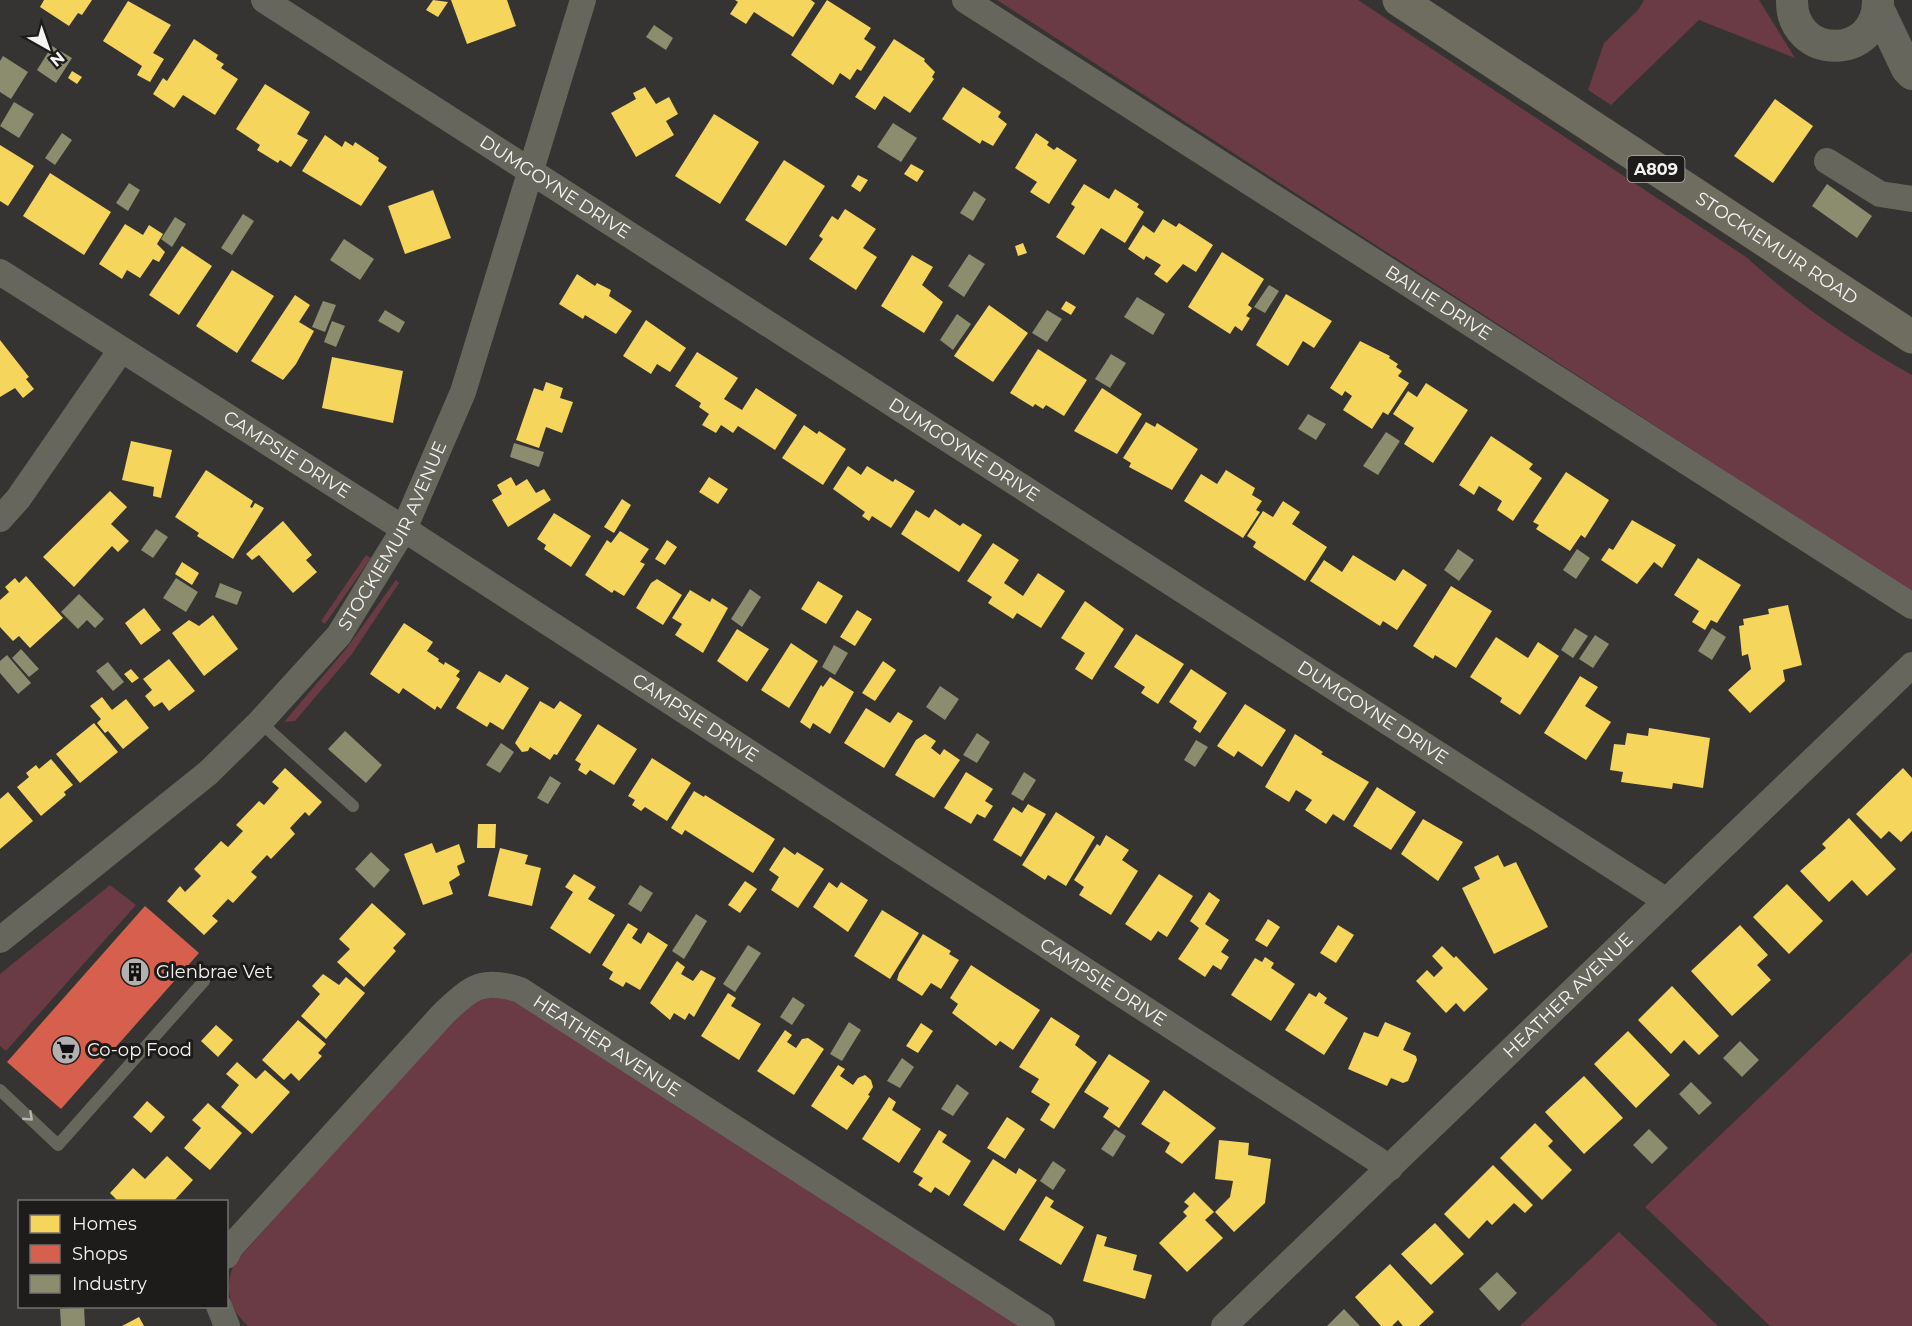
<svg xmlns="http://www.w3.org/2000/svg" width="1912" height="1326" viewBox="0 0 1912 1326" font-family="Montserrat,sans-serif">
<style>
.green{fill:#6a3a45}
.homes{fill:#f6d55c}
.shops{fill:#d6604d}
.industry{fill:#8c8c6e}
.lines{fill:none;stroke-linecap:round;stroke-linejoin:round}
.service{stroke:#67665c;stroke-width:12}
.minor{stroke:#67665c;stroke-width:26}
.tertiary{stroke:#67665c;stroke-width:32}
.primary{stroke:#6e6d60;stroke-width:33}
.oneway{stroke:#b6b4ae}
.labels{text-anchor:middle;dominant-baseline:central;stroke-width:6;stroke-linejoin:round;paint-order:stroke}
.shield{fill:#1e1c1b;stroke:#b5b3b2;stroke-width:1.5}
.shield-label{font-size:16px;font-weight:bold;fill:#f6f4f2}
.street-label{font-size:18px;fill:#f6f4f2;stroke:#1e1c1b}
.poi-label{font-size:18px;fill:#f6f4f2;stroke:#1e1c1b;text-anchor:start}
</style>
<rect width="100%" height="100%" fill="#363432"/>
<path class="green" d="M997,0H1358L1746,257C1797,303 1852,342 1912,375V592Z
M1644,0H1759L1795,58L1699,20L1611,105L1588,90L1604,43L1638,10Z
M366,555L371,558L325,624L321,621Z
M396,580L399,583L352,654L295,721L284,722L346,649Z
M110,885L136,905L6,1051L0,1046V974Z
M1912,952V1326H1770L1645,1207Z
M487,996L514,1000L1019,1326H248C229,1309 224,1288 234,1264L462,1008Z
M1619,1232L1718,1326H1520Z"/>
<path class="homes" d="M44,0H92L82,15L78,13L69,26L40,7Z
M433,0L448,2L438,17L426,10Z
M451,0H507L516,26L467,44Z
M735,0H811L815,3L793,37L754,12L746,24L730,14L738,2Z
M827,0L871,28L864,39L876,47L861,71L857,69L850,80L840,73L833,85L791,55Z
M128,1L171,25L153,53L164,59L150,82L137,75L142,66L103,41Z
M194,39L218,55L216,59L224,64L221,68L238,79L215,115L183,95L174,108L153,94L163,78L167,81Z
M894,39L925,59L924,61L935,72L932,77L934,79L910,113L884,96L875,110L855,97Z
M72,71L82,77L77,84L68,78Z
M265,84L310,112L297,134L308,140L291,167L280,160L278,163L257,150L260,145L236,129Z
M645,87L656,104L669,97L678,114L666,121L674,135L636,157L611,113L636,99L633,93Z
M963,87L1001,112L998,117L1007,124L993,146L982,140L980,144L942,119Z
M1775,99L1813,126L1773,183L1734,156Z
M714,114L759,142L720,204L675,176Z
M1036,133L1049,142L1047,145L1054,150L1057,147L1077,160L1049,204L1030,192L1037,182L1015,168Z
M325,135L342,147L345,141L353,146L355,142L379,158L378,161L387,167L361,206L302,171Z
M0,145L34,166L8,206L0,201Z
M784,160L825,186L786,246L745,220Z
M911,164L924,171L917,182L904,174Z
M50,173L111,212L84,255L23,216Z
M858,175L868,180L860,192L851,186Z
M1084,184L1109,199L1115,189L1139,204L1137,207L1144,212L1125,243L1101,228L1084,255L1056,237L1075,207L1071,204Z
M433,190L451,238L405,254L388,206Z
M845,209L876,229L863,248L877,257L856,290L809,259L823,239L819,236L832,216L838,220Z
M1163,219L1176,227L1179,223L1213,245L1196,272L1183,264L1167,283L1154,274L1161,265L1146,256L1144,260L1128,249L1143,225L1154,233Z
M125,224L143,235L149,225L163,234L157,244L165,252L159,262L153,259L140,278L127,270L122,279L99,264Z
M1023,243L1027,253L1018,256L1015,246Z
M182,246L212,266L179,315L149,295Z
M1222,252L1264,279L1248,305L1252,308L1246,316L1250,318L1242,331L1235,326L1230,334L1188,307Z
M912,255L933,267L922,285L943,302L924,333L881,306Z
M232,270L274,296L237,353L196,326Z
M577,274L595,286L597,283L611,290L609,296L632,311L616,334L585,315L583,319L559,304Z
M1286,294L1332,321L1314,348L1303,341L1288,366L1256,345Z
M295,295L310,305L299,322L314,331L296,364L283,380L251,361Z
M1066,301L1076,307L1071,315L1061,309Z
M989,305L1028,333L993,382L954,356Z
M646,320L686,348L670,372L657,364L651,374L623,356Z
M0,340L29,377L26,379L34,389L23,398L15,388L0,397Z
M1360,341L1390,356L1389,358L1398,364L1396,367L1402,371L1398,376L1409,383L1388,415L1383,412L1372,429L1343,410L1352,396L1345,391L1342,396L1330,388Z
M1038,349L1087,380L1064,416L1046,405L1043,409L1035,404L1033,407L1010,393Z
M697,352L738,378L724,399L742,410L756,388L797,415L775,450L738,426L733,433L721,425L716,433L702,425L709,414L699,407L701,403L675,386Z
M332,357L403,371L393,423L322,408Z
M546,382L563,388L560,398L573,402L562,433L546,427L539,448L516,440L534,388L543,391Z
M1426,383L1468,410L1433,463L1404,444L1414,428L1393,414L1408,391L1417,397Z
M1102,388L1142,414L1117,454L1074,431Z
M1146,422L1155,427L1157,423L1198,449L1172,490L1129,467L1131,463L1123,458Z
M804,425L817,434L819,431L846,449L823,485L782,458Z
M1491,436L1533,464L1529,469L1542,478L1513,521L1497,510L1502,501L1479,486L1474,495L1459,485Z
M131,441L172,450L161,498L153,496L154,487L122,480Z
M848,466L861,475L867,466L893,482L895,479L915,491L891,528L872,516L869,521L862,516L865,512L833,489Z
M206,470L253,501L250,507L252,508L255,503L264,508L233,559L197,536L199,533L175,517Z
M1226,470L1255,488L1252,495L1262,501L1256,510L1260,512L1243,538L1184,501L1201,474L1217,484Z
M1566,472L1609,500L1585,538L1581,535L1570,551L1536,529L1539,525L1533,522Z
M511,477L516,486L527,479L536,493L544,489L551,500L508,527L492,500L502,494L497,485Z
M709,477L728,489L718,504L699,492Z
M110,491L127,507L111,524L129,541L118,552L112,546L74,587L43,557Z
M622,499L631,505L614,533L604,527Z
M1283,501L1300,512L1292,524L1327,547L1305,581L1253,547L1256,542L1247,536L1263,511L1273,517Z
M935,509L960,526L963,523L982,535L959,572L901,534L916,510L929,518Z
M554,513L591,536L571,567L544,549L546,545L537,539Z
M1632,520L1676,545L1662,568L1654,562L1637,584L1601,560L1609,548L1613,550Z
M283,521L312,555L306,560L317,572L293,593L259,555L252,560L246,554Z
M620,531L649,549L640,562L645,564L624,596L614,590L612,593L585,575L607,540L611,543Z
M667,540L677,547L665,565L655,559Z
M993,543L1019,560L1004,583L1023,596L1038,573L1065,591L1041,628L1017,613L1013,619L988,603L992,597L967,581Z
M1353,555L1395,581L1403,569L1427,585L1397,630L1383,621L1380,626L1310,581L1324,560L1342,572Z
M1698,558L1741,585L1717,623L1711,620L1705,630L1692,622L1699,611L1674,595Z
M182,562L199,573L192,585L175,574Z
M26,576L63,618L30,648L19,636L13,641L0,627V600L9,592L5,587L15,578L19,583Z
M657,579L682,595L663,625L636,608L651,583Z
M818,581L843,596L826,624L801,609Z
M1451,586L1492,611L1456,668L1435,655L1433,659L1413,646Z
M690,590L710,602L712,598L728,608L703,653L675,635L682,624L672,618Z
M1085,601L1124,629L1092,680L1075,669L1085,653L1061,638Z
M1788,605L1802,665L1783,670L1785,681L1750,713L1728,690L1751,669L1748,654L1742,656L1739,626L1744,625L1743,619L1769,614L1768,609Z
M144,608L161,630L141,645L125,623Z
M857,610L872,619L855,646L840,637Z
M213,615L238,649L204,676L172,633L189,620L199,626Z
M404,623L433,642L427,651L439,659L438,661L444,665L445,662L460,671L456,676L460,679L441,709L437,706L435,710L403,688L399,694L370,674Z
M737,629L769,649L747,682L717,661Z
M1136,634L1184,664L1158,704L1141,693L1145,687L1114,667Z
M1496,637L1528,658L1538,642L1559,656L1520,715L1500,702L1502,698L1470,677Z
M791,643L818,661L789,708L761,690Z
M169,659L195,691L169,711L162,702L154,707L145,696L152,690L143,679Z
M883,661L896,670L875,701L862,693Z
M131,669L139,678L132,683L124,674Z
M1191,669L1227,693L1200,733L1193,728L1197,721L1169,702Z
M479,671L500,683L506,674L529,688L503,730L490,722L487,727L456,708Z
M1580,676L1598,687L1585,706L1611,722L1586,760L1544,733Z
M830,677L854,692L830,734L813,723L810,729L800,722L821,685L823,687Z
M102,697L112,710L126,699L149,728L123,749L108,731L105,733L97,723L101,719L90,706Z
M540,701L554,709L560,701L582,715L557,755L554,754L550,760L530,747L528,751L522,752L515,743Z
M1245,704L1286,730L1262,767L1238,751L1234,757L1217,746Z
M866,708L890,723L898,712L913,721L884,768L844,743Z
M94,723L118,752L80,783L56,754Z
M598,724L637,749L614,785L590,770L586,775L578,770L581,764L575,760Z
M1649,728L1710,738L1703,788L1673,783L1672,789L1621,782L1623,772L1610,770L1614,744L1625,745L1627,733L1648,736Z
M925,734L936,741L931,748L940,755L944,749L960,760L934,798L895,775L916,740Z
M1295,734L1323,752L1321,754L1369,782L1344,821L1333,814L1326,824L1305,810L1312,800L1296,790L1289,802L1265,787Z
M652,758L691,783L667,821L645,807L641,811L632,805L635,800L628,796Z
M51,759L73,785L64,792L66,795L41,816L17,787L29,777L26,773L36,765L39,769Z
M285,768L322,802L309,816L305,812L290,828L295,834L271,859L267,855L251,872L257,877L233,903L228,899L212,916L218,921L204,935L167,901L180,886L185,892L201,876L194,869L221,841L228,847L243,831L236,825L259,801L264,805L279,788L272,782Z
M1903,768L1912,778V831L1901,842L1889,831L1881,839L1856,814Z
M966,772L993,789L985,801L993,806L985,818L977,814L971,824L944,808Z
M1377,787L1416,812L1391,850L1353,826Z
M694,791L704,797L705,795L775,839L753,873L685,830L682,835L671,828Z
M8,792L33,821L0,849V799Z
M1028,804L1046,814L1021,857L993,840L1013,807L1022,813Z
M1056,812L1095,837L1066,886L1048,875L1045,880L1022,865Z
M1849,818L1896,869L1867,896L1852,880L1829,902L1800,871L1826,848L1822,844Z
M1423,819L1463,842L1438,881L1401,854Z
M478,824H496L495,848H477Z
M1106,835L1129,850L1122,860L1138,871L1111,915L1079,895L1084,887L1074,880L1097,844L1100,846Z
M432,843L436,853L459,844L465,862L457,866L460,875L449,882L453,894L423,905L404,854Z
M784,847L795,855L797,852L824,869L798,908L771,890L779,877L769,870Z
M500,848L528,855L525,864L541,868L532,906L488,896Z
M1498,855L1504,867L1516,862L1548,927L1494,954L1462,888L1480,879L1474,867Z
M574,874L596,887L588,899L615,915L590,954L550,928L573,892L565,887Z
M1159,874L1193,896L1167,937L1158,931L1151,941L1125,924Z
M745,881L757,889L740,913L728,905Z
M829,882L837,888L841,882L868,900L848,932L813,907Z
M1787,884L1823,921L1789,954L1753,917Z
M1209,892L1220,900L1205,924L1229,940L1221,952L1229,957L1221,970L1213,965L1205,977L1178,959L1199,928L1190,921Z
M372,903L406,934L393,948L396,951L364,987L337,962L350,949L339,939Z
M882,910L919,933L890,979L854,956Z
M1268,919L1280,927L1267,947L1255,940Z
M628,923L638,929L632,938L641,944L648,932L668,945L640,990L626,982L623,987L609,979L613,972L602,965Z
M1338,925L1354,935L1336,963L1320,953Z
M1740,925L1768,955L1757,965L1771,980L1732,1016L1691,971Z
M133,929L173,964L57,1094L19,1061Z
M923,934L951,951L949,954L959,960L941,989L931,983L922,996L897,980L899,973Z
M1442,946L1454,958L1456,956L1488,989L1464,1012L1456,1003L1446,1013L1416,981L1427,970L1434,977L1443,968L1432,956Z
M1265,957L1274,963L1271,968L1295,984L1271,1021L1231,995L1255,958L1262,962Z
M677,961L685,967L681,974L693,981L701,970L716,978L694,1017L689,1013L685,1020L674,1013L670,1020L650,1003Z
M971,965L1040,1010L1013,1050L1000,1041L996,1046L952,1013L958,1004L950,998Z
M323,974L339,985L346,977L365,993L326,1039L301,1016L320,994L312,986Z
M1672,986L1719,1036L1699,1055L1684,1040L1671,1054L1638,1020Z
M1319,992L1327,998L1324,1003L1348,1018L1324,1055L1285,1030L1309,993L1316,997Z
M728,993L736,998L731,1006L761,1024L739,1060L701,1036Z
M1051,1017L1080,1036L1075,1045L1097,1062L1054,1129L1040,1120L1050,1104L1031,1092L1039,1079L1019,1067Z
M298,1020L326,1044L318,1053L322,1056L299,1081L291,1073L284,1080L262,1060Z
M1385,1022L1411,1033L1403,1050L1416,1056L1417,1060L1408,1081L1403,1083L1391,1078L1387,1086L1348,1069L1364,1032L1378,1037Z
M921,1023L933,1031L918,1053L906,1046Z
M216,1025L233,1040L218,1057L201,1041Z
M785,1030L792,1035L787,1042L796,1048L802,1039L808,1038L824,1049L794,1095L757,1071Z
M1628,1031L1670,1075L1636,1108L1594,1064Z
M1109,1054L1150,1081L1119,1128L1103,1117L1109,1108L1084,1092Z
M237,1062L256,1079L265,1070L290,1092L252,1134L221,1107L239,1085L226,1074Z
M838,1065L845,1069L840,1076L853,1085L858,1078L865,1075L871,1080L873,1087L868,1095L870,1096L847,1130L811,1106Z
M1584,1076L1623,1118L1584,1154L1545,1112Z
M1164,1090L1216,1128L1182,1164L1165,1152L1170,1143L1141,1124Z
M889,1097L896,1102L892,1110L921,1129L899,1163L862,1139Z
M147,1101L165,1117L151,1133L133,1117Z
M208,1103L242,1133L210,1170L184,1148L201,1128L192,1120Z
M1007,1117L1025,1129L1005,1159L987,1148Z
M1535,1123L1553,1141L1548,1146L1572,1170L1542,1200L1500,1158Z
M939,1130L947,1135L942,1142L971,1161L949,1196L935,1187L931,1193L918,1185L923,1178L913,1172Z
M1219,1140L1249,1143L1248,1155L1271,1159L1265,1203L1234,1232L1215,1212L1230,1197L1233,1181L1215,1179Z
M167,1156L193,1180L173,1202H119L110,1193L133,1168L145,1179Z
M993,1159L1016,1174L1019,1168L1037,1180L1004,1231L963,1205Z
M1493,1165L1533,1205L1525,1213L1514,1203L1492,1225L1487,1220L1469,1239L1444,1214Z
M1194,1192L1214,1212L1205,1220L1223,1238L1187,1272L1159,1243L1187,1216L1183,1212L1189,1206L1184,1202Z
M1046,1196L1054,1201L1050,1207L1084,1227L1061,1265L1019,1240Z
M1435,1223L1464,1254L1431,1285L1401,1254Z
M1097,1234L1107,1237L1104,1246L1137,1255L1133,1270L1152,1275L1145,1299L1083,1281Z
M1390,1264L1434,1312L1419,1326H1403L1398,1320L1392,1326H1381L1355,1297Z
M139,1317L144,1326H122Z"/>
<path class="shops" d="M145,906L199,953L61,1109L7,1062Z"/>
<path class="industry" d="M654,25L673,38L666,50L646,37Z
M52,46L72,58L56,83L37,70Z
M3,56L28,72L11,99L0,92V61Z
M14,102L34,114L19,138L0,126Z
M893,123L917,138L901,162L877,147Z
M62,133L72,140L55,165L45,158Z
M129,183L140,190L128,211L116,203Z
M1827,184L1872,216L1857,238L1812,206Z
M974,191L986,199L973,221L960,213Z
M243,214L254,221L232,255L221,248Z
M175,217L186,224L172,247L161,239Z
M344,239L374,259L360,280L330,260Z
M969,254L985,264L964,297L948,286Z
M1269,285L1279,291L1265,313L1254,307Z
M1137,297L1165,314L1153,335L1124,317Z
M323,301L336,305L325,332L312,327Z
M385,310L405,322L399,333L378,321Z
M1047,310L1062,319L1047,342L1032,333Z
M957,314L971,324L953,350L940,340Z
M332,321L345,326L336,347L324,342Z
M1111,354L1126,363L1110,388L1095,379Z
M1308,414L1326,424L1316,440L1298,429Z
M1386,432L1400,441L1378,475L1363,466Z
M514,443L544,452L539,467L510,457Z
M156,529L168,537L153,558L141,550Z
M1458,549L1474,560L1459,581L1444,570Z
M1577,549L1590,558L1576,579L1563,570Z
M176,578L198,592L186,612L163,598Z
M220,583L242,592L237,605L215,597Z
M750,589L761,597L742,627L731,619Z
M79,594L104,619L95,628L87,620L78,629L61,612Z
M1575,628L1588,636L1573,658L1561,650Z
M1712,628L1726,637L1712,660L1698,651Z
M1595,635L1609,644L1593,668L1579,659Z
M834,645L848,653L835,675L822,667Z
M21,649L39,669L29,677L12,658Z
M7,655L31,683L18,694L0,673V661Z
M108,662L124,682L113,691L96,671Z
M940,686L959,699L945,720L926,707Z
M345,731L382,765L366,783L328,749Z
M977,733L990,742L977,763L963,755Z
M1196,740L1208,747L1195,767L1184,760Z
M501,743L514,752L500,773L486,765Z
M1024,772L1036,780L1023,801L1011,794Z
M550,776L561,783L548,804L537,798Z
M371,852L390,870L374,888L355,869Z
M640,885L653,893L641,912L628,904Z
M696,914L707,921L684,959L672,951Z
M748,945L761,953L735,992L723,984Z
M793,997L805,1005L792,1025L780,1017Z
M849,1022L861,1030L842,1061L830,1054Z
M1740,1041L1759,1060L1742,1077L1723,1058Z
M902,1058L914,1067L900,1088L887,1081Z
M1691,1082L1712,1103L1699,1115L1679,1094Z
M957,1084L969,1093L953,1116L941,1109Z
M1115,1129L1126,1136L1113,1157L1101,1149Z
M1649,1129L1668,1148L1652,1164L1633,1145Z
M1053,1161L1066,1170L1053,1190L1040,1181Z
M1497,1272L1517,1293L1499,1311L1479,1289Z
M84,1307L85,1326H61L60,1309Z
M1344,1309L1360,1326H1327Z"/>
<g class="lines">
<path class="service" d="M260,722L353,806
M0,1090L58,1145L204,981"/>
<g class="minor">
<path id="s1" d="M264,0L1665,900"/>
<path id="s2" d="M965,0L1912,606"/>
<path d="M1827,161L1880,194L1912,199"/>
<path id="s3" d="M0,272L404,529L1390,1168"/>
<path d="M0,519L18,499L121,350"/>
<path id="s4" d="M0,940L208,773L260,722L339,635L404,529L463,392L583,0"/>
<path id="s5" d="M226,1256L231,1247L444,1013C471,988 482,977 520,990L1042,1326"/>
<path d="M219,1306L227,1326"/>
<path id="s6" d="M1224,1326L1912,665"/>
</g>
<path class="tertiary" d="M1792,0C1791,61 1879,61 1878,0
M1878,8L1907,69L1912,74"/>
<path class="primary" id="s7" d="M1399,0L1912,337"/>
</g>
<defs><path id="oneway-chevron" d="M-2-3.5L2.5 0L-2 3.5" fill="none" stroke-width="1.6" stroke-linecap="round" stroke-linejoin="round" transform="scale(1.5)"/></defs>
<use class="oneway" href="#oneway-chevron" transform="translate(29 1117) rotate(43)"/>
<defs>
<g id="building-disc" transform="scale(1.5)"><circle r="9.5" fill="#b3b1af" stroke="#1e1c1b"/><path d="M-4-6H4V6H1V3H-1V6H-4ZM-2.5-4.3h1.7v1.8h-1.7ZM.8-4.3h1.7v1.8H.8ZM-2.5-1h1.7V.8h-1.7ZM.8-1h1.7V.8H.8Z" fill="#111"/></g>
<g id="supermarket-disc" transform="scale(1.5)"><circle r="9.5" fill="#b3b1af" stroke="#1e1c1b"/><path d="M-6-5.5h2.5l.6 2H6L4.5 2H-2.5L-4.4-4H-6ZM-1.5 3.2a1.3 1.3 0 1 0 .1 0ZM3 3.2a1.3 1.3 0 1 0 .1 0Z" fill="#111"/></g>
</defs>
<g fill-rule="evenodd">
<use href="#building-disc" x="135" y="972"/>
<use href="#supermarket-disc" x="66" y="1050"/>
</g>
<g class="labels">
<rect class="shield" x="1627.5" y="156" width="57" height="26" rx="4.5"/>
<g class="shield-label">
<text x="1656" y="169">A809</text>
</g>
<g class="street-label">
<text stroke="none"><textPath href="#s1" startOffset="346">DUMGOYNE DRIVE</textPath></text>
<text stroke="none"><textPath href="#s7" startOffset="452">STOCKIEMUIR ROAD</textPath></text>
<text stroke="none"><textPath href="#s2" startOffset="562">BAILIE DRIVE</textPath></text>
<text stroke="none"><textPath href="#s1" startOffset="832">DUMGOYNE DRIVE</textPath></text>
<text stroke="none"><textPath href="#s3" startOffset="340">CAMPSIE DRIVE</textPath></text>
<text stroke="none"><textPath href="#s4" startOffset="570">STOCKIEMUIR AVENUE</textPath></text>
<text stroke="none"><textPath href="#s1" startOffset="1318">DUMGOYNE DRIVE</textPath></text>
<text stroke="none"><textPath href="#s3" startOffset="826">CAMPSIE DRIVE</textPath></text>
<text stroke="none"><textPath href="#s3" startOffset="1312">CAMPSIE DRIVE</textPath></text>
<text stroke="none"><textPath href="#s6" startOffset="477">HEATHER AVENUE</textPath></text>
<text stroke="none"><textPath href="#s5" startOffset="516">HEATHER AVENUE</textPath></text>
</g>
<g class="poi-label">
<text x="156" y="972">Glenbrae Vet</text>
<text x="87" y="1050">Co-op Food</text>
</g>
</g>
<rect x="18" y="1200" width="210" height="108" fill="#1e1c1b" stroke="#747271" stroke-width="1.5"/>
<rect x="30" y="1215" width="30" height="18" fill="#f6d55c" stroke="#747271" stroke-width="1.5"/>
<text x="72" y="1230" font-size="18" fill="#f6f4f2">Homes</text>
<rect x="30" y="1245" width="30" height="18" fill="#d6604d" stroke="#747271" stroke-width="1.5"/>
<text x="72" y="1260" font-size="18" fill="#f6f4f2">Shops</text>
<rect x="30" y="1275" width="30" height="18" fill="#8c8c6e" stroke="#747271" stroke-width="1.5"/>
<text x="72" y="1290" font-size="18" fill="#f6f4f2">Industry</text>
<g transform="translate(48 48) rotate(140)" stroke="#1e1c1b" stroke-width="4.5" paint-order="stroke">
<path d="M0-4.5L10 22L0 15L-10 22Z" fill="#f6f4f2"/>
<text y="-9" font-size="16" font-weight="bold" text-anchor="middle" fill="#f6f4f2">N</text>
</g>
</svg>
